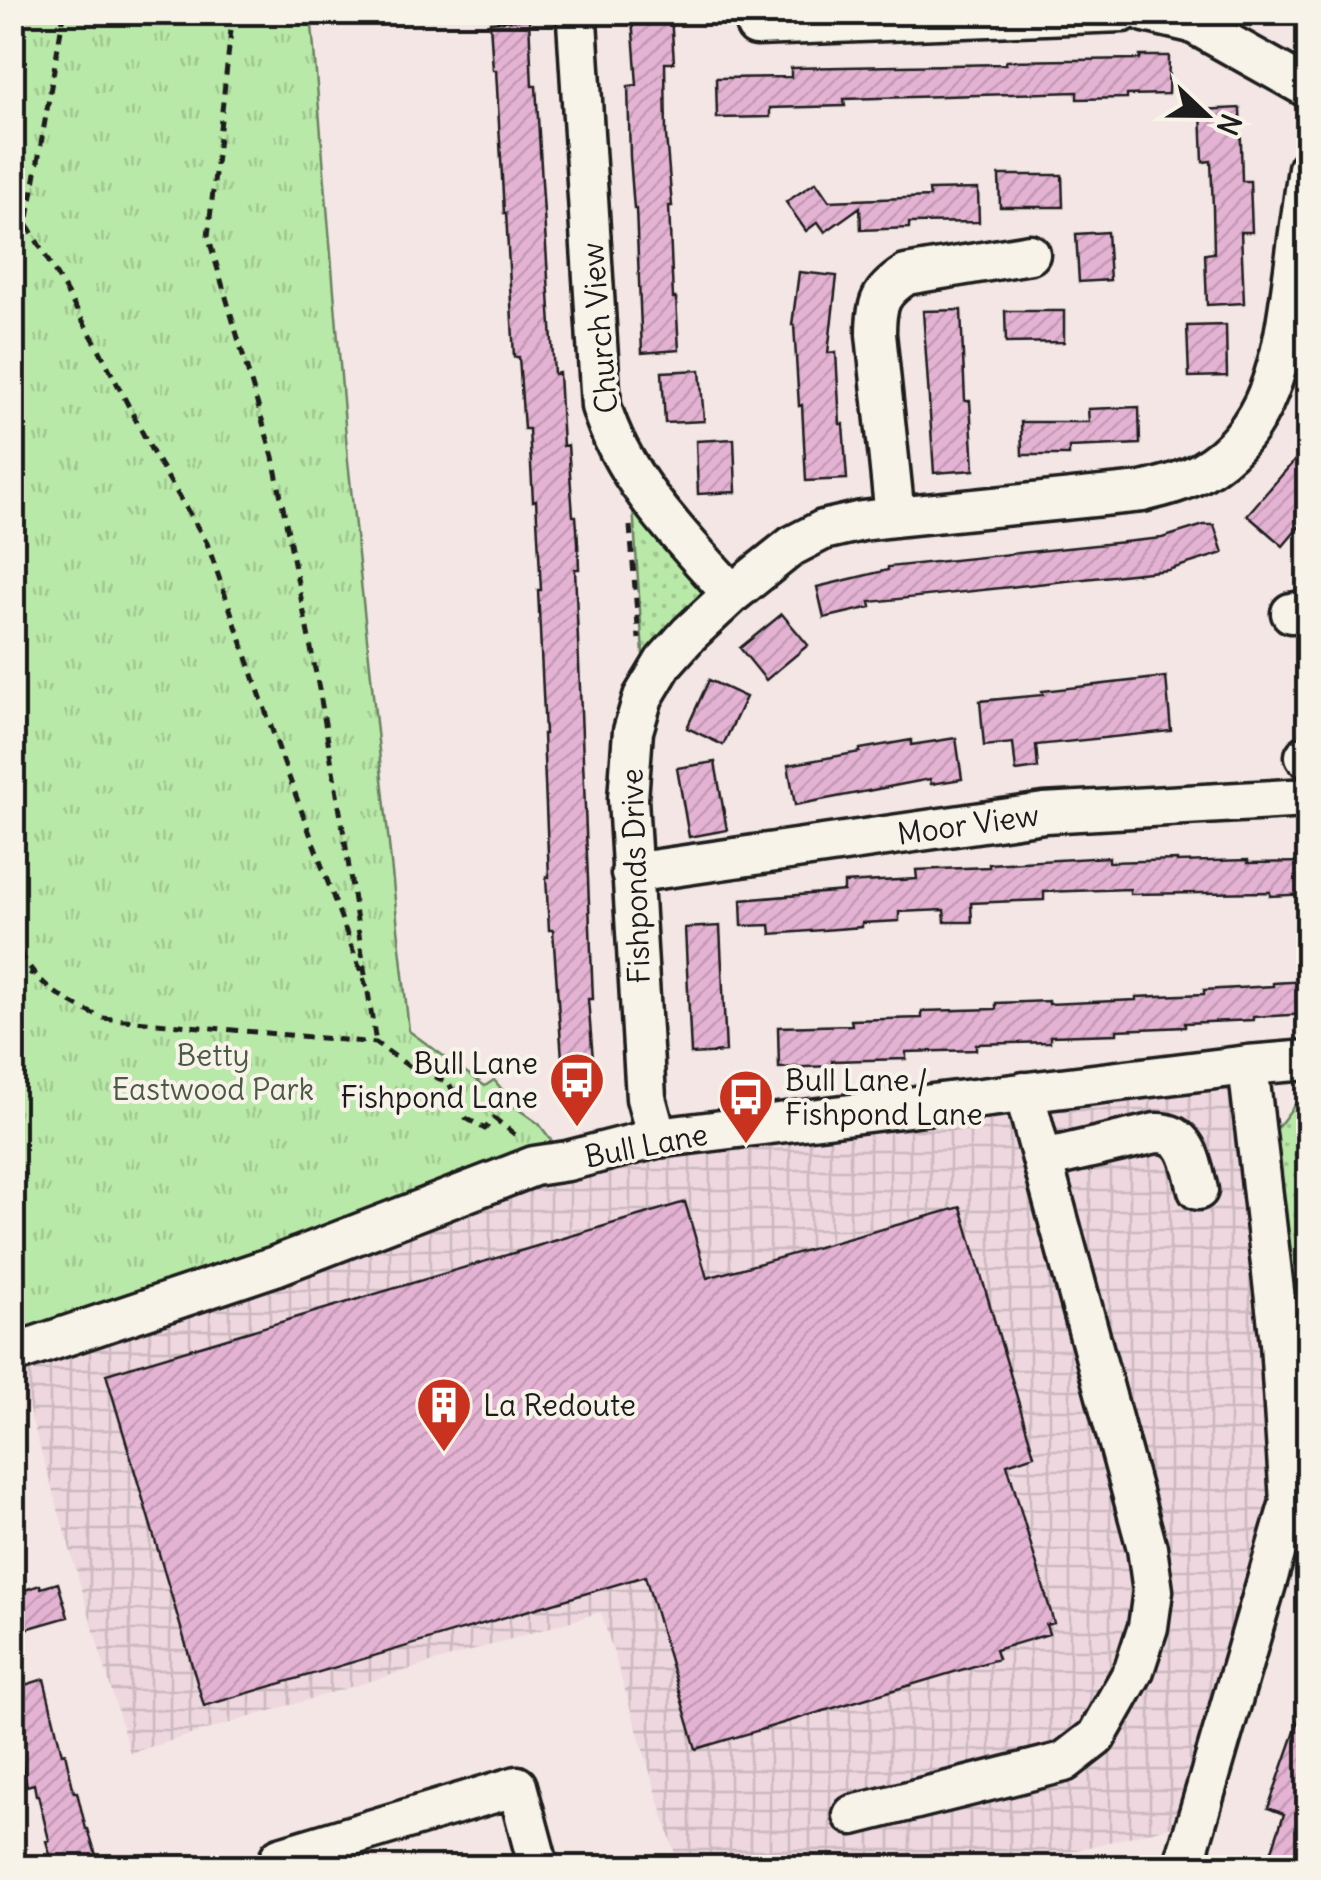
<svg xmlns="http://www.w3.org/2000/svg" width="1321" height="1880" viewBox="0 0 1321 1880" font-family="Delius,sans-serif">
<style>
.industrial{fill:url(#industrial-grid)}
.grass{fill:url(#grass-dots);stroke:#6a8262;stroke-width:2.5}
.park{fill:url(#park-tufts);stroke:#6a8262;stroke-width:2.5}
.building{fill:url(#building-hatch);stroke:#1c1c1c;stroke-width:2.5}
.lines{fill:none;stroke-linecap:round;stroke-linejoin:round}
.minor-casing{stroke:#1c1c1c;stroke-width:45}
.path{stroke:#1c1c1c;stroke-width:5;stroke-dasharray:10 8;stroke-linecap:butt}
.minor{stroke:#f7f3e8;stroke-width:38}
.labels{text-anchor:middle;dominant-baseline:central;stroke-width:8;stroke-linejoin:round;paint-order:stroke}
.street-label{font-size:30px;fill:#1c1c1c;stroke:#f7f3e8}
.park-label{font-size:30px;fill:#4b5a46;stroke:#f7f3e8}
.poi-label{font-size:30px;fill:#1c1c1c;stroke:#f7f3e8;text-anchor:start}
</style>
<defs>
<pattern id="industrial-grid" width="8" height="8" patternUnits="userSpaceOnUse" patternTransform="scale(2.5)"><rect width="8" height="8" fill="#eed7df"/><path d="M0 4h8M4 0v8" fill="none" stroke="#ccb8bf"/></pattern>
<pattern id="grass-dots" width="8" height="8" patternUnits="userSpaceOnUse" patternTransform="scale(2.5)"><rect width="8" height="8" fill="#b9e9a8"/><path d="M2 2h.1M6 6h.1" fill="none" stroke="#9ec790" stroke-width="1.8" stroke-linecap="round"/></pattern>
<pattern id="park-tufts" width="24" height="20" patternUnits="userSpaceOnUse" patternTransform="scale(2.5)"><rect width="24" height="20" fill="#b9e9a8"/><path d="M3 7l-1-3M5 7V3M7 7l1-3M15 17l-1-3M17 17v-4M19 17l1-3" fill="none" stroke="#9ec790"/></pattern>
<pattern id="building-hatch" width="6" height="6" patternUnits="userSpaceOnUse" patternTransform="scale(2.5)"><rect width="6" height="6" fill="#e4b3d3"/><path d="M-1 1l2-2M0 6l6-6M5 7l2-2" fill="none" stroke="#c399b5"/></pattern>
</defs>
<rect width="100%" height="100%" fill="#f3e6e4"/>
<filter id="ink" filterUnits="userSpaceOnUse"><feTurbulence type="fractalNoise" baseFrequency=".01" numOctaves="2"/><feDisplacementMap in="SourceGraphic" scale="20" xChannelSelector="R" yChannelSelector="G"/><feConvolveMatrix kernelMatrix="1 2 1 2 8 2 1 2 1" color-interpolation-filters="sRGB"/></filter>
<g filter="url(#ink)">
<path class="industrial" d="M1248,1065L1290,1502L1197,1820L1008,1867H679L601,1612L130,1753L13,1356L534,1166Z"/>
<path class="grass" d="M631,478L726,593L645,683Z
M1308,1087V1319L1297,1310L1288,1291L1275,1131Z"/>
<path class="park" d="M12,13H311L348,461L409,1031L485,1086L494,1080L510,1099L508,1102L539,1124L567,1161L12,1354Z"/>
<path class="building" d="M671,15L674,63H665L666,135L672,206H669L673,298H676L679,350L642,353L636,209H634L630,157L628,86L637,85L632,18Z
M529,19L532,86H536L554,374L559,373L563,446L568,445L573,516H576L578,542L579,569H575L578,640L593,999H588L594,1071L563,1073L553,930H549L546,877H549L543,734H545L538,590H541L536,500L533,501L529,429H524L519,357H514L506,213H504L496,70H493L490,22Z
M1140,56H1169L1168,94L1127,95V98L1077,99V92L844,99L845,106L770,108V117L717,118L716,78L791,77V68L1006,64V61L1140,59Z
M1240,108L1242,181H1250L1252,232H1241L1244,303L1207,305L1205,254L1214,253L1213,208L1211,161L1203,162L1201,110Z
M999,175H1062L1063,207H1000Z
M816,182L829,201L930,197L929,190L978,189L979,222L909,223V228L861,230L860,207L825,232L818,222L806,231L786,202Z
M1107,232L1110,280L1079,282L1076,234Z
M799,272L837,276L828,353L836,352L840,424H843L847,479L806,481L802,405L799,406L794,325H792Z
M961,310L965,401H970L974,470L934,473L923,311Z
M1005,311H1064V342L1006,343Z
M1226,325L1227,376L1189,377L1187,326Z
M700,370L704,421L665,423L662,372Z
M1139,407L1140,444L1069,447V455H1022L1021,422H1089L1088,409Z
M734,439L736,492L698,494L696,441Z
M1308,445V516L1283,546L1247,515Z
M1204,525H1214L1223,553L1168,570L870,602L871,607L824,618L817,587L888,570V567L1162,538Z
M782,614L808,645L766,680L740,648Z
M1166,677L1171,731L1036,745L1038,768L1016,771L1013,743L984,746L980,701L1043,695L1042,691Z
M709,680L746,697L723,745L687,728Z
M956,738L962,779L931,784L930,779L795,805L788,765L860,752V749L911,740V745Z
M715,762L727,830L689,837L677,768Z
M1109,857V862L1177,860V862L1248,860V863L1308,862V894L1270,896V892L1130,894V889L1044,892V900L971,903L972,922H945L944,910L899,912V921L862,923V927L771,934L770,925L742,926L741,900L844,891V883L917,879L916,870L989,867V864Z
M720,926L726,1052L691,1054L685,928Z
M1308,981V1014L1253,1017V1020L1185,1023V1027L1117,1030V1034L1050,1036V1042L976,1044V1050L906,1052V1059L832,1061V1066L779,1068L778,1027L852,1025L851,1020L922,1018V1011L996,1009V1003L1049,1001V1004L1136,1000V997L1204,994V990L1273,986V983Z
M685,1202L707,1278L961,1207L1034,1455L1007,1464L1054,1623L1046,1625L1049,1634L995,1650L998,1659L696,1749L645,1576L204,1706L106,1374Z
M58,1583L68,1617L12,1633V1594L40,1585L41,1588Z
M44,1679L62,1754L65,1753L74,1792H77L86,1829H88L100,1868H54L46,1841L49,1840L38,1795H36L34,1784L27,1786L18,1748L12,1749V1689Z
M1305,1703H1308V1810L1303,1827L1308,1829V1857L1302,1854L1297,1868H1266L1284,1814L1268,1808Z"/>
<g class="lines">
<g class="minor-casing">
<path id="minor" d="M1145,12L1192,23L1308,88
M577,21L601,406C623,480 682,538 732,594
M756,26L1123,12
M895,517L876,334C876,303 880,292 906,275L1030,254
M1291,613L1308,610
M1305,756L1308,755
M631,873L1044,813L1308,798
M657,1138L646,1098L628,799L633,731L643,697L664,662L689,634L732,594L792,546L823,530L862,521L895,517L1142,492C1162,487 1183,482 1201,472C1271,432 1282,356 1292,284C1297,245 1303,206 1308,168
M1044,1159L1156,1133C1189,1132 1191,1164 1198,1190
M12,1354L275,1266L534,1166L567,1161L657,1138L1248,1065L1308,1060
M853,1815L1064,1762L1096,1737L1134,1670L1148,1627L1153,1591L1147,1548L1024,1092
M283,1868L280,1857L517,1786L539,1868
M1183,1868L1290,1502L1280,1343L1248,1065"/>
</g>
<path class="path" d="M64,12L27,224L98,347L153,453L207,543L282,758L368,991
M233,12L208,236L273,457L320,694L345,841L366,981
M12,212L27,224
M630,526L639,639
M12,936C33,983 57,997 102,1018L376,1043L407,1065L449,1083L466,1118L485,1129L494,1118L518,1137
M12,967L33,974
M368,992L376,1043"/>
<use href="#minor" class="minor"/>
</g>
</g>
<defs>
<g id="bus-pin" transform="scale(2.875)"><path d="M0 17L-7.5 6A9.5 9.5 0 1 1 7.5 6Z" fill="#c8321e" stroke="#f7f3e8"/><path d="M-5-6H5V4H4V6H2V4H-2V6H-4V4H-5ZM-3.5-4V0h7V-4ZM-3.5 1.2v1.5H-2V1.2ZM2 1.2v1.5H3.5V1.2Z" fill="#fff"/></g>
<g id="building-pin" transform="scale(2.875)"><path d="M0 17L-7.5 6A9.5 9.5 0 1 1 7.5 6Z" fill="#c8321e" stroke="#f7f3e8"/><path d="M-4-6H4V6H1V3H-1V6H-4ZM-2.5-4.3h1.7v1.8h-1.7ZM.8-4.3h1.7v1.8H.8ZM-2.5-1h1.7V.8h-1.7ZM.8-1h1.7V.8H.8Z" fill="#fff"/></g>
</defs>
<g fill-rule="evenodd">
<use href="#bus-pin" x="577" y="1080"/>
<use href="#bus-pin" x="746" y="1097"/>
<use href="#building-pin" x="444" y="1405"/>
</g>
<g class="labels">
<g class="street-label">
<text transform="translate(599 328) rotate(-95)">Church View</text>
<text transform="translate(968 824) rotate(-8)">Moor View</text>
<text transform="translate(635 876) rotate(-92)">Fishponds Drive</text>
<text transform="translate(646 1145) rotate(-11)">Bull Lane</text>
</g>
<g class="park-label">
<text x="213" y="1055">Betty<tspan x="213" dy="34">Eastwood Park</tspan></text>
</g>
<g class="poi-label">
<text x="538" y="1063" text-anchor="end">Bull Lane<tspan x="538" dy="34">Fishpond Lane</tspan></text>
<text x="785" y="1080">Bull Lane /<tspan x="785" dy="34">Fishpond Lane</tspan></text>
<text x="483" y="1405">La Redoute</text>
</g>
</g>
<rect width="1321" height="1880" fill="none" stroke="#f7f3e8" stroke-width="50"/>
<rect x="25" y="25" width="1271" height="1830" fill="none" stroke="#1c1c1c" stroke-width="4" filter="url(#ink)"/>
<g transform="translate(1206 115) rotate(112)" stroke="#f7f3e8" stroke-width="8" paint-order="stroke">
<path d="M0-8L18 38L0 25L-18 38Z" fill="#1c1c1c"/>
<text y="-15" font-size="28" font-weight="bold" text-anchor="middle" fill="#1c1c1c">N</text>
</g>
</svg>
